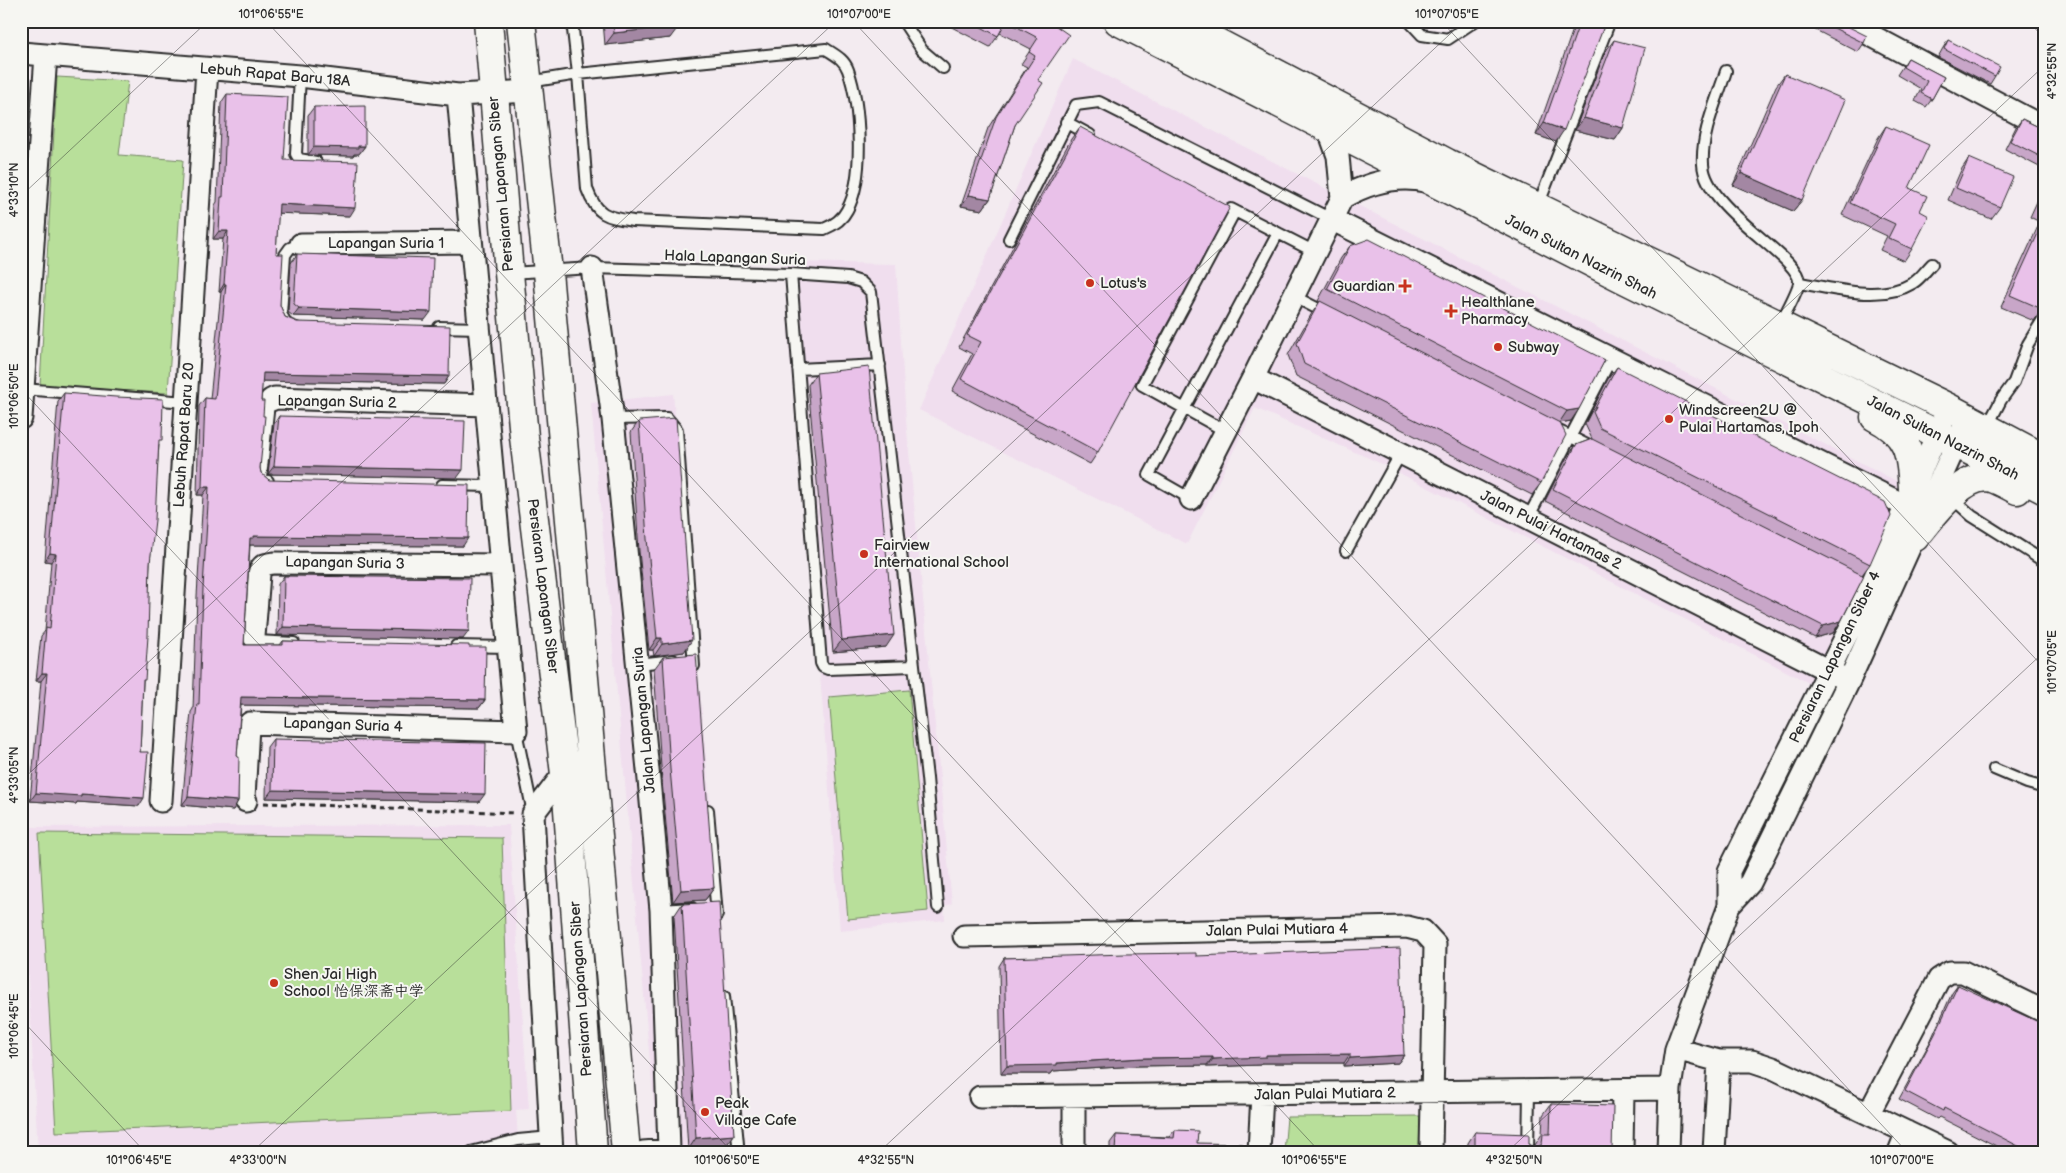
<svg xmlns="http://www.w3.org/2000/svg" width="2066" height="1173" viewBox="0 0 2066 1173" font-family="'Balsamiq Sans','LXGW WenKai TC',sans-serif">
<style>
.built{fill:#f0deee}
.green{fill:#b8df9a;stroke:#728562}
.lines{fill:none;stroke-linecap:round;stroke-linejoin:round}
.lane-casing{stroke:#2b2b2b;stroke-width:14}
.street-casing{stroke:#2b2b2b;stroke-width:25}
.secondary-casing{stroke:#2b2b2b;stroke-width:31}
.highway-casing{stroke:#2b2b2b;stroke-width:31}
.path{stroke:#2b2b2b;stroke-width:3;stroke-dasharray:5 4;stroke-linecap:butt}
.lane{stroke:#f6f6f2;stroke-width:10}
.street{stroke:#f6f6f2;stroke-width:21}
.secondary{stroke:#f6f6f2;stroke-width:28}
.highway{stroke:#f6f6f2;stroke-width:28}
.wall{fill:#c8a6c8;stroke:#2b2b2b}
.shaded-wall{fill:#a387a3;stroke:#2b2b2b}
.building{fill:#e9c1e9;stroke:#2b2b2b}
.ticks{fill:none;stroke:#2b2b2b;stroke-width:1;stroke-opacity:0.45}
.poi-dot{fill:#c8321e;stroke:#f6f6f2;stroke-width:2}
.labels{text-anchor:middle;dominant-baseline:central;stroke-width:4;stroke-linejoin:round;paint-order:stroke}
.street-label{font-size:15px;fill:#2b2b2b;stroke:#f6f6f2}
.poi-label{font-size:15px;fill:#2b2b2b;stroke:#f6f6f2;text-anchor:start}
.neatline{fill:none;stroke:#2b2b2b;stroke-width:2}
.ticks-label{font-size:12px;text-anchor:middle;fill:#2b2b2b}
</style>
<rect width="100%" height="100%" fill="#f3ebf0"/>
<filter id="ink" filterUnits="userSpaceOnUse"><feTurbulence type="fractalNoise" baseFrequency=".02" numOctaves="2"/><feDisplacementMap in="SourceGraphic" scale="10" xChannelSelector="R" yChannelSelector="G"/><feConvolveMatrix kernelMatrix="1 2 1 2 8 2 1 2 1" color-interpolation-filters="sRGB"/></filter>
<g filter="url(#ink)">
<path class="built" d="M1073,59L1912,489L1817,687L1382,464L1255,408L1187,544L919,410Z
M785,262L896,264L906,420L952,904L944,906L945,920L840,931L821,687L789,346Z
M673,394L742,1152H658L591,403Z
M509,825L529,1109L516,1110L519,1152H38L21,856V827Z"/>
<path class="green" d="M57,77L128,81L119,155L183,160L168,393L40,386Z
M909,690L928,911L848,919L829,697Z
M39,833L502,838L511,1111L56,1132Z
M1420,1116L1419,1152H1284L1287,1117Z"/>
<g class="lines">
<g class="lane-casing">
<path id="lane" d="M903,21L922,50L943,68
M1409,21L1422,35L1448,39L1475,21
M1726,71C1717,100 1701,133 1703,164C1705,210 1802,258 1799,283C1797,293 1784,315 1780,325
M300,76L296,154L299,159L316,162
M529,82L578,74L826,49C835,55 844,59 848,70C860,104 865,178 847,210C842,220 834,225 824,229L633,221C607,217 597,216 587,189L578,74L572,21
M1066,122L1090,135
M1538,206L1610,21
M1231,209L1315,252
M1009,239L1076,105L1099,102L1331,219
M510,273L592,268L791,274L848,278L861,282L871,292L927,778L938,907
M791,274L821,663L823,667L828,669L914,666
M1799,283C1834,288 1880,303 1913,283C1920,279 1926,270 1932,264
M1293,296L1328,314
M285,321L281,314L285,255L290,248L301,244
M439,327L479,328
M798,369L880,365
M23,389L186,402
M613,419L667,418L677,430L694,666
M1987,427L2001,400L2014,382L2028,344L2045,316
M1553,428L1593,448
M1225,431L1142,385L1235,211
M268,481H264L261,477L269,403L271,400
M442,485L494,486
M1951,497L1972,516L2045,562
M1191,499L1149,475L1278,233
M1528,518L1611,359
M1346,551L1401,453
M254,637L257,641L294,643
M456,646L508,647
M639,664L673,660
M516,731L533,813
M1994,769L2027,783L2045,788
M708,810L717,915
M661,910L692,908
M724,996L738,1144L735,1152
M471,1152L518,1140L551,1137
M1528,1152L1529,1091"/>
</g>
<g class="street-casing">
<path id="street" d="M1844,21L2045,128
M21,53L300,76L458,95L530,91
M1342,198C1368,183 1395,175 1425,181
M1331,219L1906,506
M301,244L471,242
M592,268L613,419L649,780L661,910L669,1150L643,1152
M1253,378L1849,681
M271,400L275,398L486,405
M21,418L46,55
M1191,499L1253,378L1342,198L1338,156L1328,128
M254,637L259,574C261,564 266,564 275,563L501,565
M161,801L207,69
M246,801L244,798L248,726L250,723L516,731L458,95
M1729,906L1750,883L1849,681L1963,429
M964,936L1407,927L1423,931L1435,944L1431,1152
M1676,1049L1719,1061H1752L1773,1068L1948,1152
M1074,1096V1152
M980,1097L1670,1089
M1869,1113L1939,979L1950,972H1963L2045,1012
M552,1152L533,814L565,772
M1259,1152L1262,1094
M1622,1152L1623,1090
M1668,1152L1670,1089L1676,1049L1729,906V871L1870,588L1943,420
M1714,1152L1719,1061
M1899,1152L1907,1132"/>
</g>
<g class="secondary-casing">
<path id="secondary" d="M488,21L509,273L524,437L566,782L593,1152
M521,21L548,272L626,1152"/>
</g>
<g class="highway-casing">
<path id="highway" d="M1118,21L1622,278L1975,453L2045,490
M1176,21L1447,163L1949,408L2045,459
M1875,417C1909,434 1911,454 1913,489
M1915,537C1931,518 1963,471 1992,478C2001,481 2009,486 2017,490"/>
</g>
<path class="path" d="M264,803L515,813"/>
<use href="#lane" class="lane"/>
<use href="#street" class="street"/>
<use href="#secondary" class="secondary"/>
<use href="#highway" class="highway"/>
</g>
<path class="wall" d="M603,21H678L670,38L605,45Z
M940,21H1049L1038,80L1015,125L990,199L982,210L961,206L988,128L1027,67L1021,64L1031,49L1000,33L990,47Z
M1576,21H1606L1556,142L1536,135Z
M1798,21H1842L1864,43L1858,52Z
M1614,40L1623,128L1615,140L1575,130L1605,52Z
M1948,40L1995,76L1990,84L1938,57L1943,48Z
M1908,58L1944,77L1932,99L1926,107L1915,101L1921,89L1897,75Z
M1785,74L1802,200L1793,211L1733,185L1776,86Z
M227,94L284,160L350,216L278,213L276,254L280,305L285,317L449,376L444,384L262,381L261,401L260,468L261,473L269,480L463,546L250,545L244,645H280L283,641L469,647L485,700L479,708L241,705L237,757L238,801L233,810L182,805L191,712L193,709L197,596L203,495H197L199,406L205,398L210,399L221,292H219L223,239H213L215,205L217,202L221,103Z
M2045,104V114L2041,111Z
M314,107L365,146L359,154H354L353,156L308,155V115Z
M2022,119L2045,130V170L2005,149L2016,127Z
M1886,126L1909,188L1920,211L1912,249L1904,261L1880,250L1887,236L1842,215L1878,138Z
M1080,127L1098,452L1090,464L952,391L972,354L959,347L1071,139Z
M1969,158L2000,207L1991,219L1948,200L1961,170Z
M2045,184V303L2042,309L2034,321L2001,307L2040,222L2030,217Z
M1350,246L1605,360L1571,421L1560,423L1541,483L1532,495L1296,376L1288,355L1312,313L1320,302L1318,301L1341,258Z
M297,254L425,320L293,316L288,312L291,263Z
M1617,367L1870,564L1862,575L1833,633L1815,638L1545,501L1567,457L1576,445L1592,439L1585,424L1608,379Z
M816,373L886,647L833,652L808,385Z
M64,393L159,445L150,563L143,683L140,752L139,806L77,802L76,804L30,801L41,681H36L41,636L45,631L51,562L45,561L58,401Z
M279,416L457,478L268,474L274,424Z
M639,421L684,652L654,656L653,650H649L639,551L631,432Z
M284,576L463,639L277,635L278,584Z
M663,657L714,888L705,900L673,902L662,781L654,669Z
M273,739L479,802L266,798L267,747Z
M682,904L734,1135L725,1147L688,1150L674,916Z
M1196,956L1404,1055L1398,1063L1344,1066V1063H1261L1260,1065L1207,1067V1065L1137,1066L1053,1071L1051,1074H1001L999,966L1004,958Z
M1958,985L2045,1152H2008L1939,1117L1937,1119L1899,1099L1930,1042L1952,993Z
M1551,1104L1612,1152H1467L1468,1143L1475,1132L1529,1144L1535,1147V1145L1542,1134L1543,1115Z
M1175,1130L1197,1143L1243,1152H1110V1143L1116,1135L1169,1137Z"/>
<path class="shaded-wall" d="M346,21H364L361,26Z
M679,26L670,38L605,45L614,33Z
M1584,118L1623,128L1615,140L1575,130Z
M1544,123L1564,130L1556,142L1536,135Z
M365,146L359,154H354L353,156L308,155L314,147Z
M1741,173L1802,200L1793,211L1733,185Z
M969,195L990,199L982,210L961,206Z
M279,204L355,208L350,216L273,213Z
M219,231H228L223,239H213Z
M224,284H226L221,292H219Z
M299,308L431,312L425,320L293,316Z
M263,373L449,376L444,384L257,381Z
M1579,409L1571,421L1559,423L1567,411Z
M274,466L463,470L457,478L268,474Z
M202,487H209L203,495H197Z
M254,536L468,538L463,546L249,545L250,538Z
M50,553L56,554L51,562L45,561Z
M1841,621L1833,633L1815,638L1823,626Z
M283,627L469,631L463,639L277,635Z
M894,635L886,647L833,652L842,640Z
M657,638H662L653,650H649Z
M692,640L684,652L654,656L662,644Z
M42,673H47L41,681H36Z
M241,697L485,700L479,708L235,705Z
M272,790L485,794L479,802L266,798Z
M36,793L81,794L144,798L139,806L77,802L76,804L30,801Z
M188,797L238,801L233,810L182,805Z
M714,888L705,900L673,902L681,890Z
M1350,1054L1344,1063H1261L1260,1065L1207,1067L1213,1059L1266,1055Z
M1404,1055L1398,1063L1344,1066L1350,1058Z
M1213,1057L1207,1065L1137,1066L1053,1071L1051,1074H1001L1007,1066L1143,1058Z
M734,1135L725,1147L688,1150L696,1138Z"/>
<path class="building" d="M613,21H678L679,26L614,33Z
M970,21H1006L998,36Z
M1006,21H1049L1069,35L1038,80L1043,83L1015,125L990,199L969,195L996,117L1035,56L1029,52L1038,38Z
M1580,21H1606L1564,130L1544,123Z
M1820,21H1842L1843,24L1867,36L1864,43Z
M1614,40L1645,48L1623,128L1584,118Z
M1948,40L2000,67L1995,76L1944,49Z
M1908,58L1944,77L1932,99L1921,93L1927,81L1903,67Z
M1785,74L1845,100L1802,200L1741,173Z
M21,78L25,79L22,124H21Z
M227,94L288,97L284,160L358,162L355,208L279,204L276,254H283L280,305L285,317L297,322L450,326L449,376L263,373L261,401H264L263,416H265L260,468L261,473L269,480L469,485L468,538L254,536V538H250L244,645H283V641L469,645V647H486L485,700L241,697L237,757H239L238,801L188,797L197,704H199L203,588L209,487H202L205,398L215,399L226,284H224L228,231H219L221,197H223Z
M365,106V146H358V148L314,147V107Z
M2022,119L2045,130V159L2010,141Z
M1886,126L1929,145L1909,188L1927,196L1920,211L1929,216L1912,249L1888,238L1895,224L1850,203Z
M1080,127L1230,207L1098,452L961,379L981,342L967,335Z
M1969,158L2013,177L2000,207L1956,188Z
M2045,191V208L2038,205Z
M2045,218V303L2042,309L2010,295Z
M1369,239L1605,360L1579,409L1567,411L1327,289L1350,246Z
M297,254L433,258L431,312L299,308L294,304Z
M1320,301L1560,423L1566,435L1541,483L1304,364L1297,343Z
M869,367L894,635L842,640L816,373Z
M1617,367L1885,502L1891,516L1870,564L1600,428L1593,412Z
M64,393L116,397L163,399L162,440H159L155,520L150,563L148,636L145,680H143L140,752H148L144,798L81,794V796L36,793L47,673H42L46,628L50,629L56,554L50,553Z
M279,416L465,421L463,470L274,466Z
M676,418L692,640L662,644V638H657L647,539L639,421Z
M1592,439L1864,576L1841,621L1823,626L1553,489L1576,445Z
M284,576L470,578L469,631L283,627Z
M696,654L714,888L681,890L670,769L663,657Z
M273,739L486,743L485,794L272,790Z
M719,902L734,1135L696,1138L682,904Z
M1400,948L1404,1055L1350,1058V1054L1266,1055V1057L1213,1059V1057L1143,1058L1057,1063V1065L1007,1066L1004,958L1125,954L1196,953V956Z
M1958,985L2045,1025V1152H2030L1944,1108L1943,1111L1905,1091L1935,1034Z
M1551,1104L1613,1106L1612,1152H1475V1132L1529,1134V1144L1536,1148L1542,1144L1543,1134H1550Z
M1175,1130L1198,1131L1197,1143L1243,1144V1152H1115L1116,1135L1174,1138Z"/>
</g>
<path class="ticks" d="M266,21L1320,1152M853,21L1907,1152M1441,21L2045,669M2028,21L2045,39M21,196L208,21M21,389L732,1152M21,781L836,21M21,1019L145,1152M252,1152L1464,21M879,1152L2045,65M1507,1152L2045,651"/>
<g class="poi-dot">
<circle cx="1090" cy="283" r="5"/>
<path d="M1402.5 278.5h5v5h5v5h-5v5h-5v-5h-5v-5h5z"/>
<path d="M1448.5 303.5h5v5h5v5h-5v5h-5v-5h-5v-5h5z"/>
<circle cx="1498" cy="347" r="5"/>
<circle cx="1669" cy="419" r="5"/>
<circle cx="864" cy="554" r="5"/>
<circle cx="274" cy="983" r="5"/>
<circle cx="705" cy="1112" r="5"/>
</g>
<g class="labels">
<g class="street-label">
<text transform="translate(275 75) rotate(5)">Lebuh Rapat Baru 18A</text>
<text transform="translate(501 184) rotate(-95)">Persiaran Lapangan Siber</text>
<text x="386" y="243">Lapangan Suria 1</text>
<text transform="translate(1581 257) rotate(27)">Jalan Sultan Nazrin Shah</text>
<text transform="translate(735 258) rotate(2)">Hala Lapangan Suria</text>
<text transform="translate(337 402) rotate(1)">Lapangan Suria 2</text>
<text transform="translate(184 435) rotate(-86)">Lebuh Rapat Baru 20</text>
<text transform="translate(1943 438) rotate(27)">Jalan Sultan Nazrin Shah</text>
<text transform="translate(1551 530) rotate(27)">Jalan Pulai Hartamas 2</text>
<text transform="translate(345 563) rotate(1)">Lapangan Suria 3</text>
<text transform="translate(543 586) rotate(83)">Persiaran Lapangan Siber</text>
<text transform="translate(1835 657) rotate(-64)">Persiaran Lapangan Siber 4</text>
<text transform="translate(644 720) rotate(-95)">Jalan Lapangan Suria</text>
<text transform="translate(343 725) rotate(2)">Lapangan Suria 4</text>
<text transform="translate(1277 930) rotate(-1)">Jalan Pulai Mutiara 4</text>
<text transform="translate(581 989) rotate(-94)">Persiaran Lapangan Siber</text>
<text transform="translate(1325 1094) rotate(-1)">Jalan Pulai Mutiara 2</text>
</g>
<g class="poi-label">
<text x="1100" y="283">Lotus's</text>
<text x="1395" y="286" text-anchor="end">Guardian</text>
<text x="1461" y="302">Healthlane<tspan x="1461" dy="17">Pharmacy</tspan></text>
<text x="1508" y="347">Subway</text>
<text x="1679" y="410">Windscreen2U @<tspan x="1679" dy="17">Pulai Hartamas, Ipoh</tspan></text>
<text x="874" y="545">Fairview<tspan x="874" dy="17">International School</tspan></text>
<text x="284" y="974">Shen Jai High<tspan x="284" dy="17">School 怡保深斋中学</tspan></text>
<text x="715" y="1103">Peak<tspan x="715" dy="17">Village Cafe</tspan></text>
</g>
</g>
<rect width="2066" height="1173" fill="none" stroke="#f6f6f2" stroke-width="55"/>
<rect x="28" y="28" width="2010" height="1118" class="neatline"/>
<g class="ticks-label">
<text x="271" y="18">101°06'55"E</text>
<text x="859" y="18">101°07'00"E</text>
<text x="1447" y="18">101°07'05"E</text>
<text transform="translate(2052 71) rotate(-90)" y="4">4°32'55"N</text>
<text transform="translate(14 190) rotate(-90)" y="4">4°33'10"N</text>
<text transform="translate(14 396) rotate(-90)" y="4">101°06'50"E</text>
<text transform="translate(2052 662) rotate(-90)" y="4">101°07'05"E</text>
<text transform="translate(14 775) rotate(-90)" y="4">4°33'05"N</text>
<text transform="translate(14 1026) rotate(-90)" y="4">101°06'45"E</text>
<text x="139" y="1164">101°06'45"E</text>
<text x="258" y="1164">4°33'00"N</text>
<text x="727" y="1164">101°06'50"E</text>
<text x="886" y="1164">4°32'55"N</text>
<text x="1314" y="1164">101°06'55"E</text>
<text x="1514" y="1164">4°32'50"N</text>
<text x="1902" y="1164">101°07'00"E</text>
</g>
</svg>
